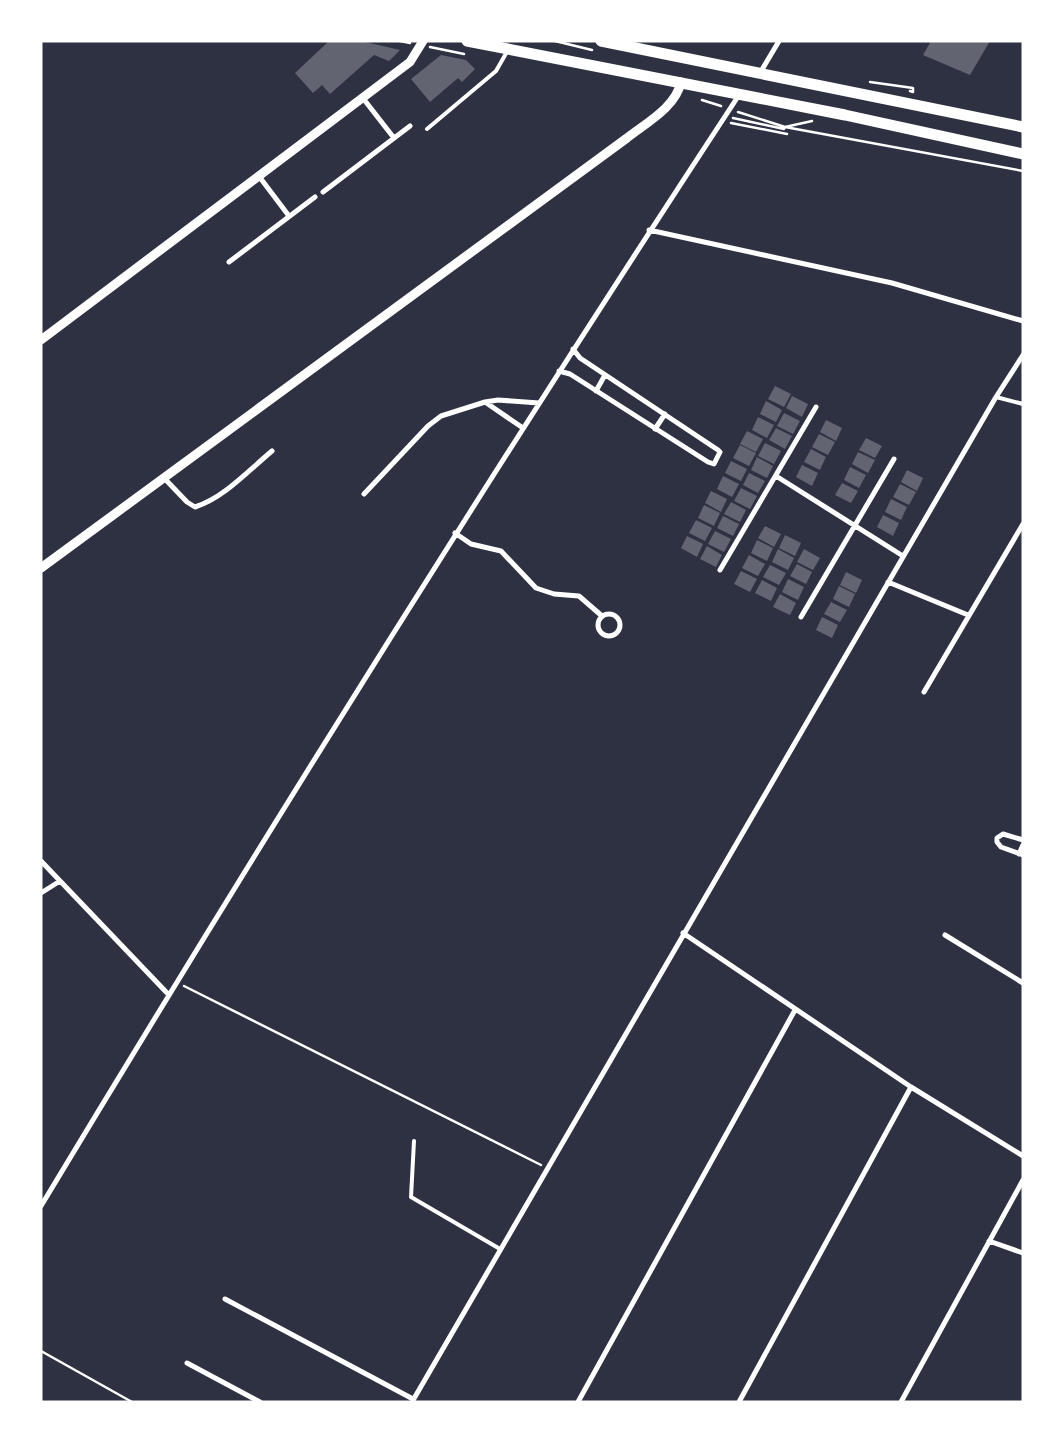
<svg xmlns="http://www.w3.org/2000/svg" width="1064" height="1443" viewBox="0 0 1064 1443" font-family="'Asap Condensed',sans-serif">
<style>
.building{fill:#626471}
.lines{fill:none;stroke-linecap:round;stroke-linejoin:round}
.path{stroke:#fff;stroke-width:2.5}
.service{stroke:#fff;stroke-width:4}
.minor{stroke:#fff;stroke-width:5}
.tertiary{stroke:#fff;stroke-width:9}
.trunk{stroke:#fff;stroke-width:11}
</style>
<rect width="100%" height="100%" fill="#2d3142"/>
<path class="building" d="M329,41H361L400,50L389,61L374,55L330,94L322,85L313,93L295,73Z
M931,41H990L970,75L923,55Z
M441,55L466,60L475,69L462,82L458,78L430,102L411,79Z
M775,386L791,394L784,407L768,399Z
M792,396L808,404L802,417L786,408Z
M766,401L782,410L776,422L760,414Z
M784,413L800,421L793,434L777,426Z
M758,417L774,425L767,438L752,430Z
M826,420L842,428L836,441L820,432Z
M776,428L792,436L785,449L769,440Z
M747,431L763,439L756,452L740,444Z
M819,434L835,442L828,455L812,447Z
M866,438L882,446L875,458L859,450Z
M765,443L781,451L774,464L758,456Z
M740,445L756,453L749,466L733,458Z
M811,449L826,457L820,470L804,462Z
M858,452L875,460L868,473L852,464Z
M757,457L773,466L767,478L751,470Z
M731,461L747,469L741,481L725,473Z
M802,465L818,473L812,486L796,477Z
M850,467L866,475L859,488L844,480Z
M907,470L923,478L917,491L901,482Z
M749,473L765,481L758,493L743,485Z
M723,476L739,484L732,497L717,489Z
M842,483L858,491L851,503L835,495Z
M900,484L916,492L909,505L893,497Z
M741,488L757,496L750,509L734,501Z
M711,491L727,499L721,512L705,503Z
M891,499L907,507L901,520L885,512Z
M731,502L746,510L740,522L724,514Z
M704,505L720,513L714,526L698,518Z
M883,515L899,523L893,536L877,527Z
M723,516L739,524L733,536L717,528Z
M696,520L712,528L705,541L689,533Z
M765,526L781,534L774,547L758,538Z
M715,531L731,539L724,552L708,544Z
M785,535L801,543L795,556L779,548Z
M687,536L703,544L697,557L681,548Z
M757,540L773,548L767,561L751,553Z
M707,546L722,555L716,567L700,559Z
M778,549L794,558L788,570L772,562Z
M804,549L820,558L813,570L797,562Z
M749,555L765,564L758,576L742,568Z
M797,564L812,572L806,584L790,576Z
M770,565L786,573L779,585L763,577Z
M741,571L757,579L750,592L734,584Z
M846,572L862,580L856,593L840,585Z
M788,579L804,587L798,600L782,592Z
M762,580L777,588L771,601L755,593Z
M839,586L855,594L849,607L833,599Z
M780,594L796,603L790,615L773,607Z
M831,602L847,610L840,622L824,614Z
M822,617L838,625L832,638L816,630Z"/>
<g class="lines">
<path class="path" d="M400,41L410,43
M555,41L592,50
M430,47L464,54
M870,82L913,88V92L910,91
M702,100L721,106
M738,112L785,127L1023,171
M733,118L784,129L785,127L812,121
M731,123L787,134
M184,986L541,1165
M41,1351L132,1402"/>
<path class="service" d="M427,129L496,71L508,50
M996,397L1023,404
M414,1141L411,1197L500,1249"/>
<path class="minor" d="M760,73L779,41
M362,97L394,138
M258,175L289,216
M323,192L410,126
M649,230L892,283L1023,321
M229,262L315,197
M559,371L570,374L708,462L714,464L720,452L718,450L580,358L573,349
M596,391L605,375
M523,428L485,402L498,400L539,403
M655,429L665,414
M776,476L903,556
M164,478L187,502L195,507C224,498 249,470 272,451
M364,494L428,426L441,416L485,402
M455,533L471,544L501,551L536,588L554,594L579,596L602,616
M720,570L816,407
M888,582L968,615
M598 625a11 11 0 1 1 22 0a11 11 0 1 1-22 0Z
M801,617L894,459
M924,692L1023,524
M1023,840L1003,834L997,838V842L1001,847L1023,855
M1019,854L1023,845
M41,861L169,995
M41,893L60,881
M683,933L911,1087L1023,1156
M945,935L1023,983
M41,1206C267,831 499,461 739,95
M989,1241L1023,1253
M225,1299L413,1399
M187,1363L260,1402
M412,1402L996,397L1023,355
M578,1402L795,1010
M739,1402L911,1087
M901,1402L1023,1180"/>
<path class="tertiary" d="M41,340L410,62L423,41
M41,568L627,138C646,123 676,107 681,82"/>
<path class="trunk" d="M467,41L845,115L1023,154
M601,41L1023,127"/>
</g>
<rect width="1064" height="1443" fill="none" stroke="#ffffff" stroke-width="85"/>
</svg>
